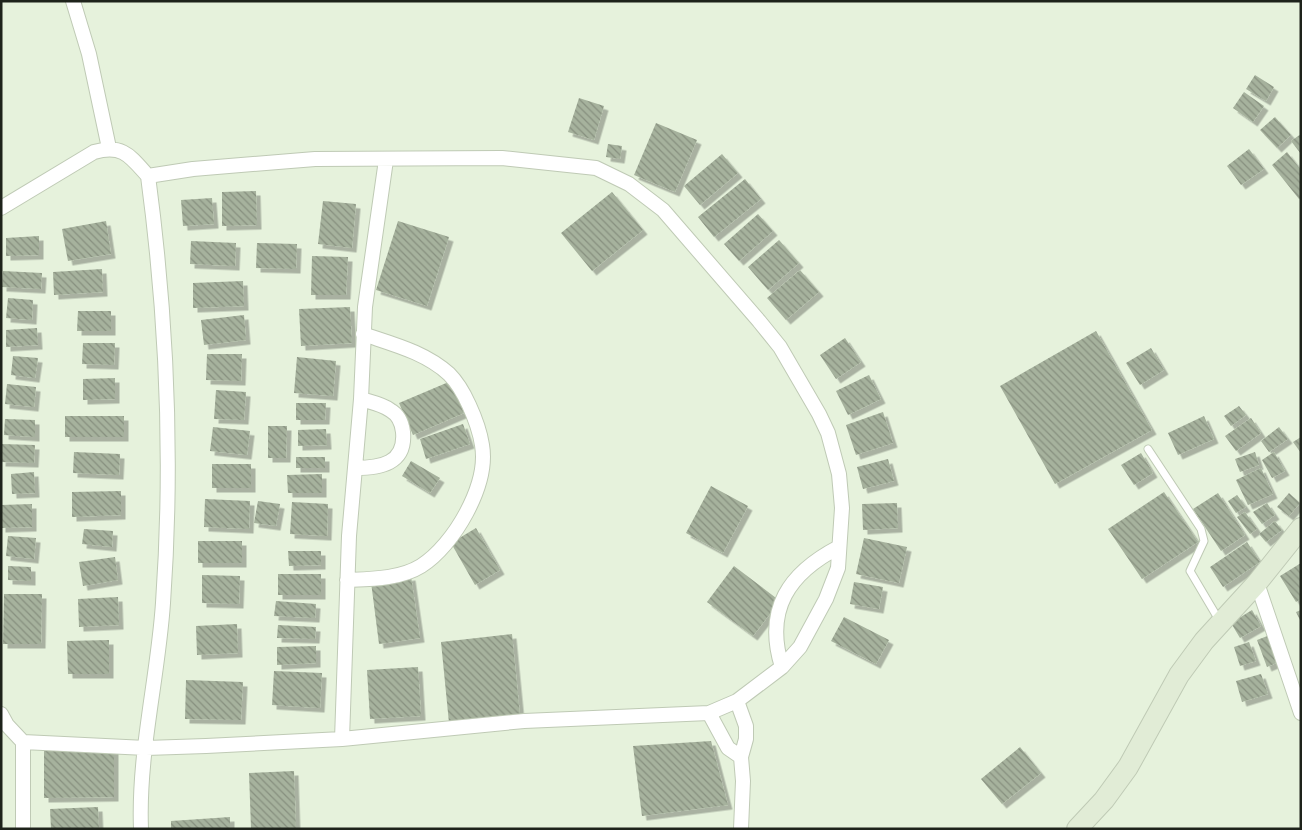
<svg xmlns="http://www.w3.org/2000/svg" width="1302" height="830" viewBox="0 0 1302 830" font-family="Spectral,serif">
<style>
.building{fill:url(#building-back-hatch);filter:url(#shadow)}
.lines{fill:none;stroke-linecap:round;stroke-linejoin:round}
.lane-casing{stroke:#bfcab5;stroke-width:9}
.street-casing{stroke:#bfcab5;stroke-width:16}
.secondary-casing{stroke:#bfcab5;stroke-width:22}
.lane{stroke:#fff;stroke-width:7}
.street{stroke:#fff;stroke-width:14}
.secondary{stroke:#e1ecd6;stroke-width:20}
</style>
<defs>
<pattern id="building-back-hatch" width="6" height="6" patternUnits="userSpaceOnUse" patternTransform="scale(1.25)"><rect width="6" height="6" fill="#a6b29d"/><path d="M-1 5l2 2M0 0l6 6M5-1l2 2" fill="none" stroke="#87907f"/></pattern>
<filter id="shadow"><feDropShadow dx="4.5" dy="4.5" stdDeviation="0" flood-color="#0004"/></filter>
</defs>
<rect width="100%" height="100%" fill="#e6f2dc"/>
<path class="building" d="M1255,75L1274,87L1266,101L1246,89Z
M1244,92L1264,106L1253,122L1233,108Z
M579,98L604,106L594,140L568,132Z
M1275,117L1291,135L1277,148L1260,130Z
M656,123L697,140L675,192L634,175Z
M1301,134V154L1291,141Z
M608,144L622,146L620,159L606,157Z
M1249,149L1264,169L1241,185L1227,166Z
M1287,152L1301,170V198L1299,199L1272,165Z
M722,154L738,173L700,205L684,186Z
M745,179L761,199L714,237L698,217Z
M256,191L257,225L222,226V192Z
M612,192L643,230L592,271L561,233Z
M212,198L214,224L183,226L181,200Z
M323,201L356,204L352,248L318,244Z
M758,214L773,231L739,261L724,244Z
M106,221L111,254L68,261L62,229Z
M398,221L449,237L427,306L376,290Z
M39,236V255L6,256V238Z
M779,240L799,263L768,290L748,267Z
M191,241L236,243L235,266L190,264Z
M257,243L297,244L296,269L256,268Z
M312,256L348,257L346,295H311Z
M102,269L103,292L54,295L53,272Z
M800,270L819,292L786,320L767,298Z
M3,271L42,273L41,289L2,287Z
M243,281L244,306L193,308V283Z
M8,298L33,300L32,320L6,318Z
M350,307L352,343L301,346L299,309Z
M78,311H111V331H77Z
M244,315L246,340L204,345L201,320Z
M37,328L38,345L6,347V330Z
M1096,331L1152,430L1055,484L1000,386Z
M845,338L861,362L836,379L820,355Z
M83,343H115L114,365L82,364Z
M1151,348L1164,370L1140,385L1126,363Z
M207,354H242L241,381L206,380Z
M13,356L38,358L35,378L11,375Z
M297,357L336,361L333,396L294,393Z
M869,375L881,399L848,415L836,391Z
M115,378V399L83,400V379Z
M451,381L464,413L413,435L399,403Z
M7,384L36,387L34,407L5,404Z
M216,390L246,392L244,420L214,419Z
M296,403H326L325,420H296Z
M1239,406L1246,415L1231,426L1224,416Z
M883,412L893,443L856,455L846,425Z
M65,416H124V437H65Z
M1204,416L1214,439L1178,455L1168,433Z
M1251,418L1261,433L1236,451L1225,436Z
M5,419L35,420V437L4,435Z
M463,424L470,444L426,459L420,439Z
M268,426H287L286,458H268Z
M213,427L250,431L247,455L210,451Z
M1279,427L1288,439L1269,452L1261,441Z
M326,429L327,445L298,446V430Z
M1301,437V453L1293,442Z
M2,444L35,445L34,463L1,462Z
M74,452L120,454L119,475L73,473Z
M1255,452L1259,465L1240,472L1235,459Z
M1274,452L1285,471L1272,478L1262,460Z
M1141,453L1153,473L1134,485L1121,465Z
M296,457H325V468H296Z
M888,459L894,481L863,489L857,467Z
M411,461L440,478L430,493L402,476Z
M212,464H251V488H212Z
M1261,468L1273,494L1248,505L1236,480Z
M34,472L35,493L12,494L11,474Z
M322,474V493H288L287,475Z
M711,486L748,506L723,553L686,533Z
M121,491V515L72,517V492Z
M1164,492L1198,542L1142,579L1108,529Z
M1218,493L1245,535L1221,551L1193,509Z
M1289,493L1300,503L1289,516L1277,507Z
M1237,495L1246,507L1236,513L1228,501Z
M205,499L250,501L249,529L204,527Z
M258,501L280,504L276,526L254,523Z
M292,502L328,504L327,536L290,534Z
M897,503L898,528L863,530L862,504Z
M1267,503L1275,515L1262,524L1253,512Z
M32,504V527L1,528V505Z
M1245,512L1257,529L1250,534L1237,517Z
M1275,521L1282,530L1266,542L1259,534Z
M476,528L500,570L475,585L451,543Z
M84,529L113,531L112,547L82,544Z
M8,536L36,538L34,559L6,556Z
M864,538L907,547L899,583L856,574Z
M198,541H242V563H198Z
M1247,542L1260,562L1223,587L1210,567Z
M288,551H321V565L289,566Z
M115,557L118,580L83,586L79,562Z
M1301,563V599L1296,602L1280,576Z
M8,566L31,567V581L8,580Z
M734,566L780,601L753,636L707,602Z
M278,574H321V595H278Z
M202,575L240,576L239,604L202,603Z
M411,576L420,638L379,644L371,582Z
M854,582L883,587L879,609L850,604Z
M4,594H42L41,644H3Z
M118,597L119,625L79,627L78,599Z
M276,601L316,604L315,618L274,616Z
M1252,610L1261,626L1240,638L1231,623Z
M1301,610V622L1296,612Z
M844,617L889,640L876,664L831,641Z
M237,624L238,653L197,655L196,626Z
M278,625L316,627L315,639L277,638Z
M512,634L520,715L449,723L441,642Z
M1270,635L1281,661L1267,667L1257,640Z
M109,640V674H68L67,641Z
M1249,642L1256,661L1240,666L1234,647Z
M316,646V663L277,665V647Z
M418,667L421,716L370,719L367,670Z
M274,671L322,673L320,708L272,705Z
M1261,674L1268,694L1242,702L1236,681Z
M186,680L243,682L241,720L185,719Z
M711,741L728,805L642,816L633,746Z
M1020,747L1041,773L1002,804L981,779Z
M114,749V797L44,798V750Z
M294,771L296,829H251L249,773Z
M98,807L99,829H51L50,809Z
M230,817V829H171V821Z"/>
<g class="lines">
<g class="lane-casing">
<path id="lane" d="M1148,449L1201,529L1204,541L1190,571L1219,620"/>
</g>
<g class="street-casing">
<path id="street" d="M73,1L89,54L109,148
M1,208L94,152C123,144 130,156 148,176L193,169L315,159L502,158L596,168L629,184L663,210L759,321L780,347L819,414L828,433L839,474L842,508L838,568L826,599L800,647L782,667L737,701L709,713L524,721L342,739L206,746L146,748L23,742L7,725L1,714
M355,468C380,468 406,464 403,432C402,423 399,415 390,410C382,404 370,402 361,399
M347,580C371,579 400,579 421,566C454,545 489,485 482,445C480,432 475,418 469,405C464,394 458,383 449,374C425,352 392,344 363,334
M1257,583L1301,713
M782,667C764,609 789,573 839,547
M737,701L746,726V739L741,757L743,781L741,829
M709,713L728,748L741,757
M342,739L349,536L361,399L365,307L386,160
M23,829V742
M141,829C138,753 158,678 163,603C173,461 167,318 148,176"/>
</g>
<g class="secondary-casing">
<path id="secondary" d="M1077,829L1104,800L1128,767L1179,675L1204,641L1257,583L1301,528"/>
</g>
<use href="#lane" class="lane"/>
<use href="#street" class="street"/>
<use href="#secondary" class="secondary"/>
</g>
<rect width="1302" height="830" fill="none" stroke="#1e231b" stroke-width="5"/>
</svg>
